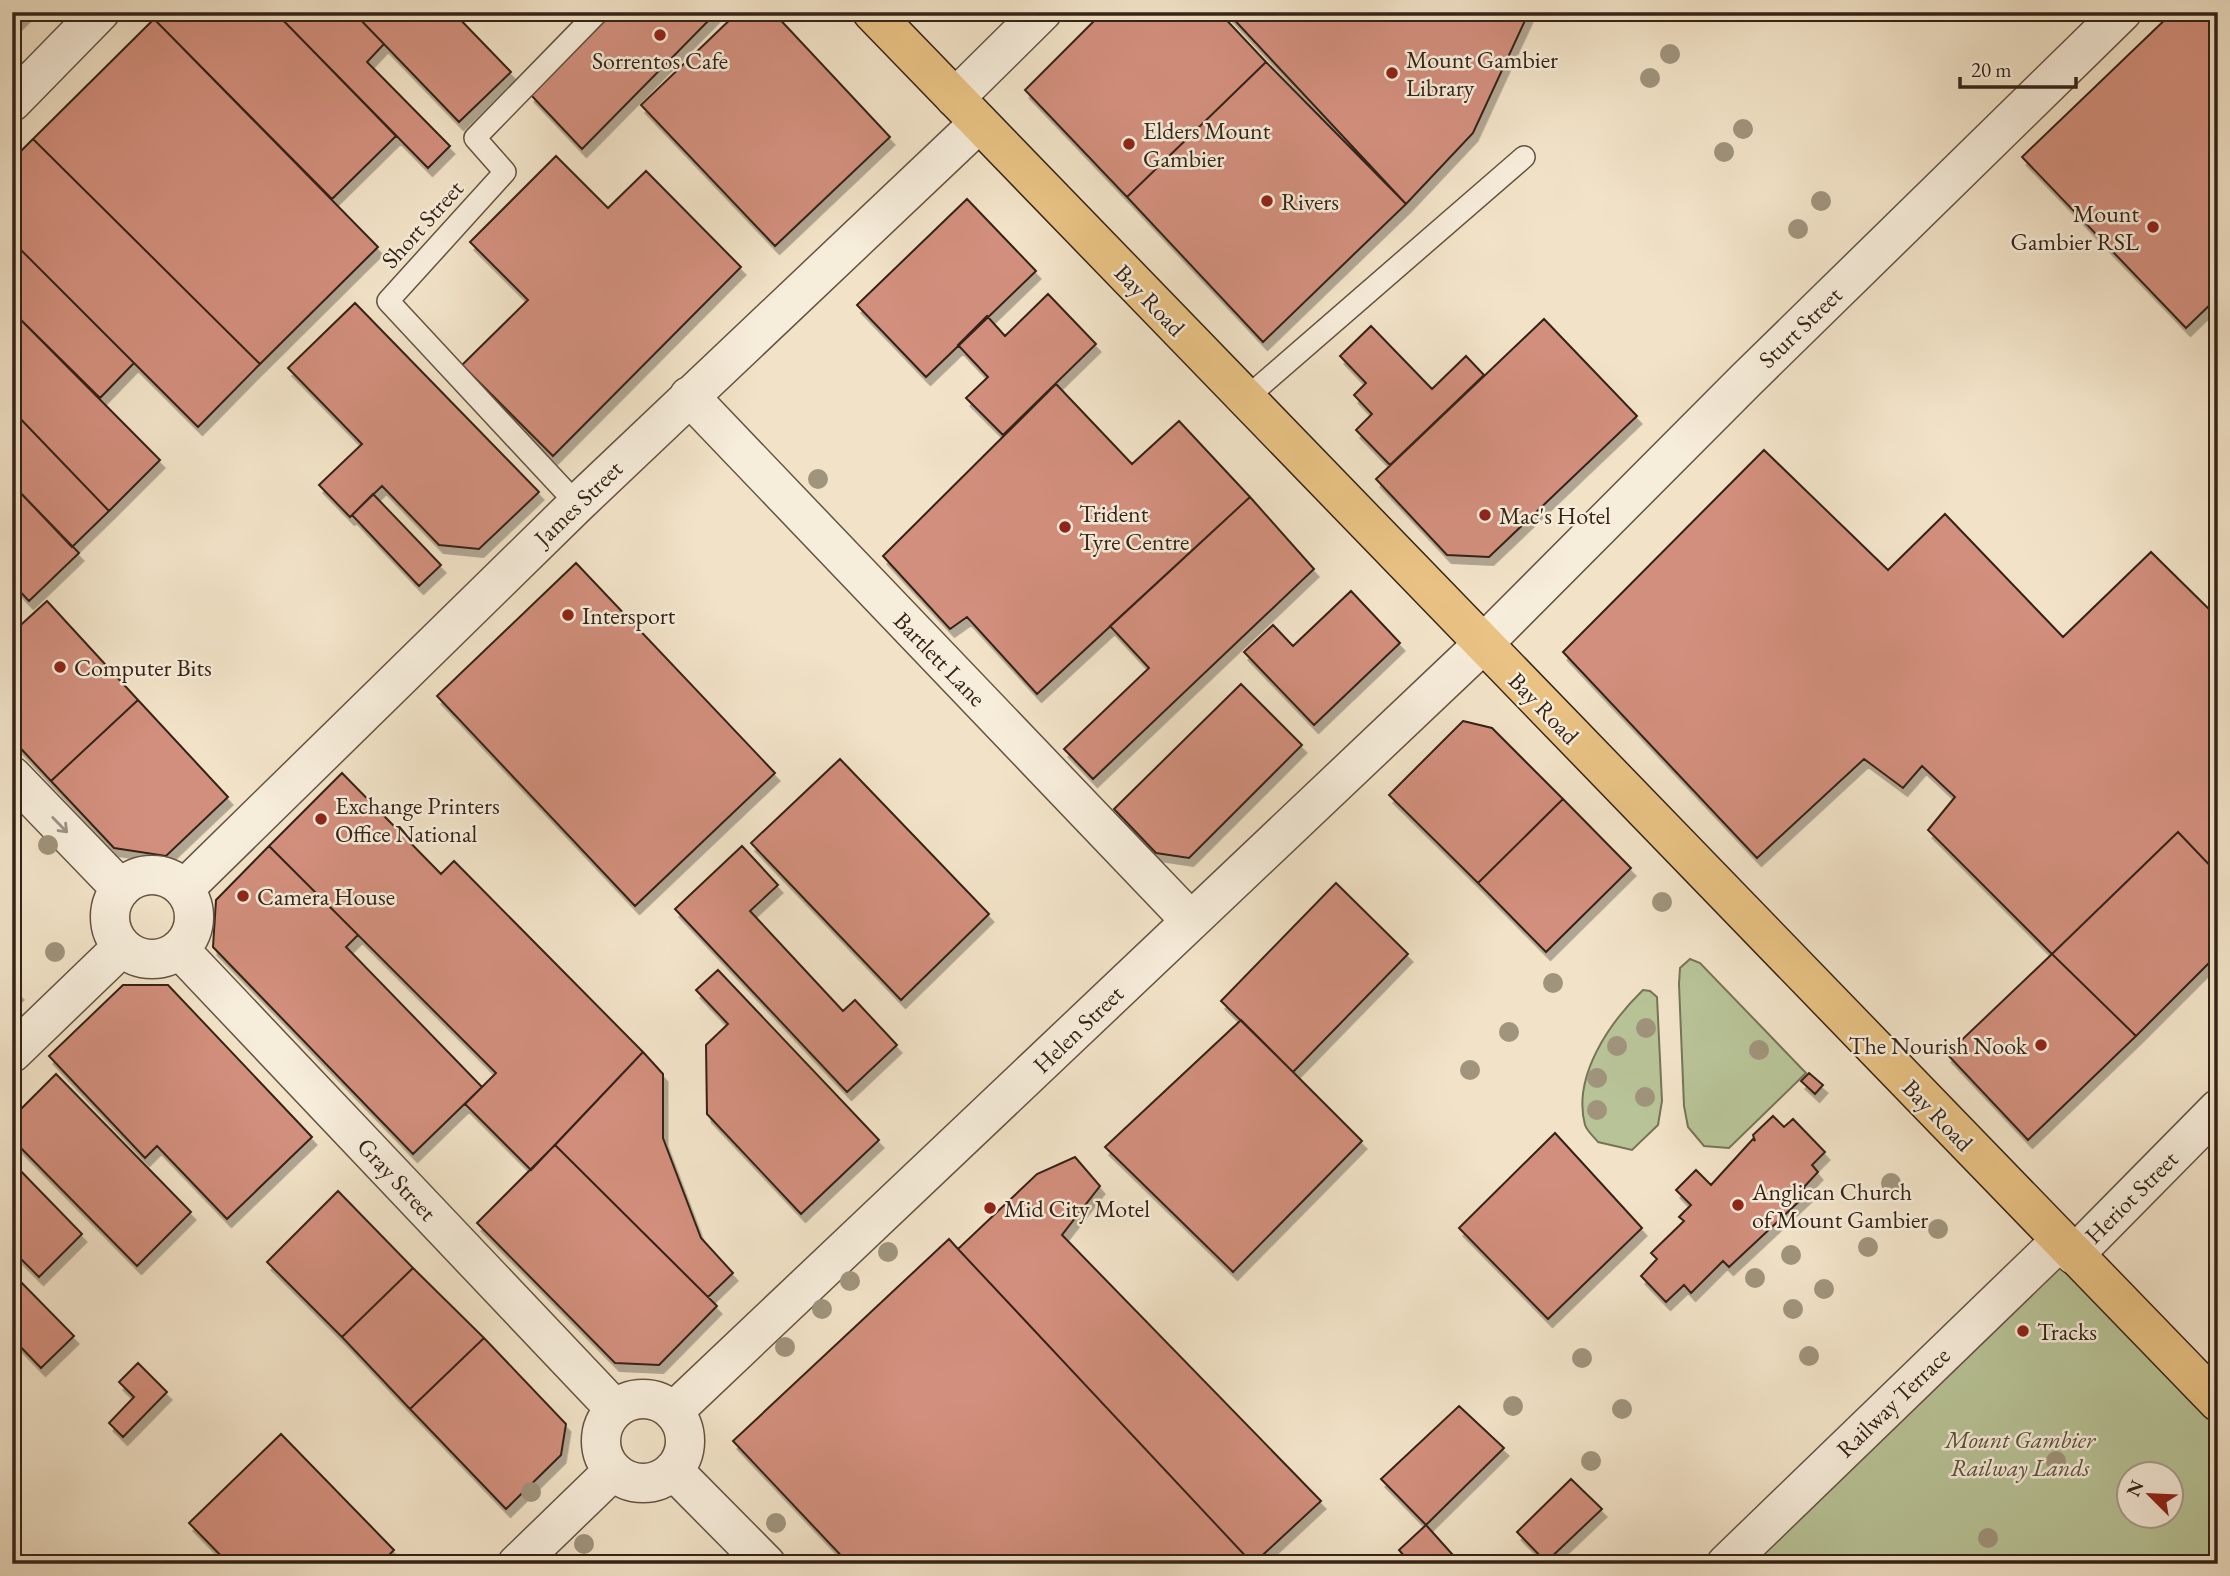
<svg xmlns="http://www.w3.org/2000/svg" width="2230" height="1576" viewBox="0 0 2230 1576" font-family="'EB Garamond',serif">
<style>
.green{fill:#b8c498;stroke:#767458;stroke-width:2;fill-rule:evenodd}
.building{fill:#d28f7d;stroke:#342317;stroke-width:2;filter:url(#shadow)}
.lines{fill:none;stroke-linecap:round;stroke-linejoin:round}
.service-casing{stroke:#645343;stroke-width:24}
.minor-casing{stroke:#645343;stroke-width:41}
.tertiary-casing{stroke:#645343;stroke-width:41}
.primary-casing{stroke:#342317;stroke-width:41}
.service{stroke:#f7eddb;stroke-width:21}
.minor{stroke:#f7eddb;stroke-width:38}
.tertiary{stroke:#f7eddb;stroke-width:38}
.primary{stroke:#e9c284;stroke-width:38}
.tree{fill:#a0947c}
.oneway{stroke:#9f9283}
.poi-dot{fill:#8f2418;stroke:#f7eddb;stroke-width:2.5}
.labels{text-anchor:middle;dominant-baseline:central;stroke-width:5;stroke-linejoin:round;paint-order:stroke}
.poi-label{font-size:24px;fill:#342317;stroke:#f7eddb;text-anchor:start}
.street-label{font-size:24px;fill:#342317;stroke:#f7eddb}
.park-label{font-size:24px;font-style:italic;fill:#5c533e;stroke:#f7eddb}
</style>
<defs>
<filter id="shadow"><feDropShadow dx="4.5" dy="8" stdDeviation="0" flood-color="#0004"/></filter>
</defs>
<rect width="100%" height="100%" fill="#f2e3c8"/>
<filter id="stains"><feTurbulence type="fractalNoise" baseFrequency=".00286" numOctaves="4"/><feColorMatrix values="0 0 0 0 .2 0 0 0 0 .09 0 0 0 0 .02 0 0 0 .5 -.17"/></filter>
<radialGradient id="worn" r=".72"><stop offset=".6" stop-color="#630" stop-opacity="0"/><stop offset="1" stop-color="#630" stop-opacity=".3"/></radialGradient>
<path class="green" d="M1690,959L1700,963L1806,1073L1729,1148L1704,1146L1688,1127L1684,1106L1679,984L1680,968Z
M1643,990L1650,991L1657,997L1662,1101L1658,1125L1632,1150L1598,1142C1594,1137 1587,1131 1585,1125C1572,1076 1610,1022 1643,990Z
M2059,1260L2218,1423V1564H1746ZM2128,1474H2170V1516H2128Z"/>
<path class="building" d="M12,12H27L12,27Z
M162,12H275L396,136L332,199L154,19Z
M275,12H353L384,44L367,62L450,146L428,168Z
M353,12H453L511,72L459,122Z
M611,12H717L582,149L530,94Z
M738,12H773L890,137L775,246L641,105Z
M1103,12H1219L1266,62L1127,197L1025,90Z
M1227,12H1529L1473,133L1406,204Z
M2173,12H2218V297L2186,328L2022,157Z
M154,19L378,247L260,364L33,139Z
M1266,62L1406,204L1263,342L1127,197Z
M33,139L260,364L198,427L12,241V160Z
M556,156L608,208L646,171L741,267L553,456L462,365L528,300L470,242Z
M967,199L1036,271L926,377L857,305Z
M12,241L134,363L100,398L12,311Z
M1048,294L1096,344L1003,435L966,398L988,377L958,345L987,316L1005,336Z
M355,303L539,492L479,549L439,545L382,486L350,517L319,485L362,444L288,368Z
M12,311L160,460L109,511L12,410Z
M1544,319L1637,416L1489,557L1447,555L1376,479Z
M1371,326L1432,389L1466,356L1484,375L1390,465L1356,430L1372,414L1354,395L1366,383L1340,356Z
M1056,384L1132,464L1179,421L1250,497L1037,694L967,617L950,629L883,556Z
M12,410L109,511L72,547L12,484Z
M1764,450L1888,570L1945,514L2063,637L2151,552L2218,618V874L2178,832L2052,954L1928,830L1955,797L1922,766L1903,788L1864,759L1757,858L1563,652Z
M12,484L79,553L29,601L12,583Z
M373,494L441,565L419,586L352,515Z
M1250,497L1314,569L1093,779L1064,749L1149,668L1110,626Z
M576,563L775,773L635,906L437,696Z
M1351,591L1400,643L1314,725L1244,652L1273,625L1293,646Z
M47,601L138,700L51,781L12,739V633Z
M1241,684L1302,745L1189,858L1156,853L1114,809Z
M138,700L228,797L166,856L114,848L51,781Z
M1463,721L1492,728L1563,799L1478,883L1389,795Z
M840,759L989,914L901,1000L751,843Z
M342,773L441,874L454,861L643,1052L531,1170L465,1104L496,1073L269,846Z
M1563,799L1631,868L1546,952L1478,883Z
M2178,832L2218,874V954L2136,1036L2052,954Z
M269,846L358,935L346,947L482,1087L413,1154L213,947L216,900Z
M742,846L778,885L750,911L843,1011L855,1000L897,1045L847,1092L675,909Z
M1336,883L1408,954L1293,1072L1221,1001Z
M2052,954L2136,1036L2028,1140L1947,1054Z
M718,970L879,1140L801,1214L707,1114L706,1045L728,1024L696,990Z
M12,985L19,992L12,999Z
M123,985H168L312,1137L227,1219L157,1146L145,1158L49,1056Z
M1241,1020L1362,1141L1233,1272L1105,1147Z
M643,1052L663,1074V1138L701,1238L733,1273L708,1297L555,1145Z
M1809,1073L1823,1085L1815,1094L1801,1081Z
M56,1074L191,1212L137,1266L12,1139V1118Z
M1773,1116L1784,1127L1793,1119L1825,1152L1812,1165L1818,1172L1804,1187L1807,1194L1729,1267L1723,1261L1691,1293L1684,1285L1666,1302L1641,1276L1657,1259L1651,1253L1684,1221L1679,1217L1691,1205L1676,1190L1696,1170L1711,1185L1753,1139L1755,1141L1753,1135Z
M1555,1133L1642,1228L1548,1319L1459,1228Z
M555,1145L717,1306L659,1365L615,1363L477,1223Z
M1075,1157L1100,1186L1062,1235L1321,1501L1253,1564L958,1249L1037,1174Z
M12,1162L82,1234L39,1277L12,1250Z
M338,1191L413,1268L342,1337L267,1262Z
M949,1239L958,1249L1253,1564H849L733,1441Z
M413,1268L484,1338L410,1409L342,1337Z
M12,1273L74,1336L41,1368L12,1338Z
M484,1338L566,1424L561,1455L506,1509L410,1409Z
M138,1363L167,1392L123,1437L109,1423L134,1397L119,1382Z
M1459,1406L1504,1448L1426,1525L1381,1479Z
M281,1434L394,1550L380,1564H229L189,1523Z
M1571,1479L1602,1509L1546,1562L1517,1532Z
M1426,1525L1461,1564H1411L1399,1550Z"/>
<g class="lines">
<g class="service-casing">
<path id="service" d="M1245,399L1524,157
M577,504L388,301L505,172L475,138L598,12"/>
</g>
<g class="minor-casing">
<path id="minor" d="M955,98L1042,12
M689,396L1191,921
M12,776L121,889
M110 917a42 42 0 1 1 84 0a42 42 0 1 1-84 0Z
M184,889L577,504L979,123
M179,949L615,1409
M12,1053L122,947
M2074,1255L2218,1109
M601 1441a42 42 0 1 1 84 0a42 42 0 1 1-84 0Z
M673,1412L1482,645L1746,380L2122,12
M673,1470L766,1564
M517,1564L613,1471
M1726,1564L2060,1241"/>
</g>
<g class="tertiary-casing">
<path id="tertiary" d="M12,102L100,12"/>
</g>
<g class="primary-casing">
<path id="primary" d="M872,12L2218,1402"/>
</g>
<use href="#service" class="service"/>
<use href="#minor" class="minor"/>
<use href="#tertiary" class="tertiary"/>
<use href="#primary" class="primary"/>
</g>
<g class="tree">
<circle cx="1670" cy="54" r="10"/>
<circle cx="1650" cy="78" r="10"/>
<circle cx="1743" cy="129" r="10"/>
<circle cx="1724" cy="152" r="10"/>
<circle cx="1821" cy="201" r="10"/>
<circle cx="1798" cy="229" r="10"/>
<circle cx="818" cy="479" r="10"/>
<circle cx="48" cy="845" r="10"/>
<circle cx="1662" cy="902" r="10"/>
<circle cx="55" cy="952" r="10"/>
<circle cx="1553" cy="983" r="10"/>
<circle cx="1646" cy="1028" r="10"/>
<circle cx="1509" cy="1032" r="10"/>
<circle cx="1617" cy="1046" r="10"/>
<circle cx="1759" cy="1050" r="10"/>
<circle cx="1470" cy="1070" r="10"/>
<circle cx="1597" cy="1078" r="10"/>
<circle cx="1645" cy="1097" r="10"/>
<circle cx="1597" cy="1110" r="10"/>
<circle cx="1891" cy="1183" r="10"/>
<circle cx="1938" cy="1229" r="10"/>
<circle cx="1868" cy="1247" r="10"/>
<circle cx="888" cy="1252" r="10"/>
<circle cx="1791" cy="1255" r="10"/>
<circle cx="1755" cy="1278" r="10"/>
<circle cx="850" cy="1281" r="10"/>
<circle cx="1824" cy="1289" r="10"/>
<circle cx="822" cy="1309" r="10"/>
<circle cx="1793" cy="1309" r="10"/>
<circle cx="785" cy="1347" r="10"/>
<circle cx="1809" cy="1356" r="10"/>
<circle cx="1582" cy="1358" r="10"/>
<circle cx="1513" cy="1406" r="10"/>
<circle cx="1622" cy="1409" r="10"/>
<circle cx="1591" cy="1461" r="10"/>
<circle cx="2056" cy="1461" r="10"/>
<circle cx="531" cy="1492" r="10"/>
<circle cx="776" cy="1523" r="10"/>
<circle cx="1988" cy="1538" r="10"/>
<circle cx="584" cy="1544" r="10"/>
</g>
<defs><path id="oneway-shaft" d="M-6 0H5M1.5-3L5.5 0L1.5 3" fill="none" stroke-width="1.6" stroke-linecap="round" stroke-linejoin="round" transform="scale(1.75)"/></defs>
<use class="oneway" href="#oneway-shaft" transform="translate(60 825) rotate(46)"/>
<g class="poi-dot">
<circle cx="660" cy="35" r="7"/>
<circle cx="1392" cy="73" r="7"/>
<circle cx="1129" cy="144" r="7"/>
<circle cx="1267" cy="201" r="7"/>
<circle cx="2153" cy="227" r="7"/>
<circle cx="1485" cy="515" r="7"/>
<circle cx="1065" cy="527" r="7"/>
<circle cx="568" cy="615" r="7"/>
<circle cx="60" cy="667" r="7"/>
<circle cx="321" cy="819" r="7"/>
<circle cx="243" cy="896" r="7"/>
<circle cx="2041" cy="1045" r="7"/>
<circle cx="1738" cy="1205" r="7"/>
<circle cx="990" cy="1208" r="7"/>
<circle cx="2023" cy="1331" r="7"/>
</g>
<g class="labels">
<g class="poi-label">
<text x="1406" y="59">Mount Gambier<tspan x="1406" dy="28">Library</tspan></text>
<text x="660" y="60" text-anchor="middle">Sorrentos Cafe</text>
<text x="1143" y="130">Elders Mount<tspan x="1143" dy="28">Gambier</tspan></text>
<text x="1281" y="201">Rivers</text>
<text x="2139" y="213" text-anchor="end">Mount<tspan x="2139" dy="28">Gambier RSL</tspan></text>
<text x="1079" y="513">Trident<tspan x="1079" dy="28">Tyre Centre</tspan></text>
<text x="1499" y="515">Mac's Hotel</text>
<text x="582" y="615">Intersport</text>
<text x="74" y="667">Computer Bits</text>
<text x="335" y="805">Exchange Printers<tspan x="335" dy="28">Office National</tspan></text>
<text x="257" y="896">Camera House</text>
<text x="2027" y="1045" text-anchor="end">The Nourish Nook</text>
<text x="1752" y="1191">Anglican Church<tspan x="1752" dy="28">of Mount Gambier</tspan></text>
<text x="1004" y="1208">Mid City Motel</text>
<text x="2037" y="1331">Tracks</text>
</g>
<g class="street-label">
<text transform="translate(422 224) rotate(-48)">Short Street</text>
<text transform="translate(1150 300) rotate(46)">Bay Road</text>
<text transform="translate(1800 327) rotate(-44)">Sturt Street</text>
<text transform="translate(578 503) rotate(-44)">James Street</text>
<text transform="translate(940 659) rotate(46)">Bartlett Lane</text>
<text transform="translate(1544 708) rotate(46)">Bay Road</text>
<text transform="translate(1078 1029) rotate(-44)">Helen Street</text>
<text transform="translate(1938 1115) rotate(46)">Bay Road</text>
<text transform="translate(397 1179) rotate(47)">Gray Street</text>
<text transform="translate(2131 1197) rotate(-45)">Heriot Street</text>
<text transform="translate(1893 1402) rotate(-44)">Railway Terrace</text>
</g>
<g class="park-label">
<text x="2020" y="1439">Mount Gambier<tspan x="2020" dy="28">Railway Lands</tspan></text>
</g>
</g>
<rect width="2230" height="1576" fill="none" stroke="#f2e3c8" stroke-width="42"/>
<rect x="14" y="14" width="2202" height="1548" fill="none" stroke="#342317" stroke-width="3.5"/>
<rect x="21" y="21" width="2188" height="1534" fill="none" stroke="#342317" stroke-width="2"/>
<g transform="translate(2150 1495) rotate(294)"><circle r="33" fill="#f7eddb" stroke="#a99c8d" stroke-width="2"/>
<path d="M0-5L12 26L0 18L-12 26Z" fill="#8f2418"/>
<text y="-10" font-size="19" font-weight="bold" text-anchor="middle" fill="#342317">N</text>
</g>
<path d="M1960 77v10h116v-10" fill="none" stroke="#342317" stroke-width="3.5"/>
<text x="1971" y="77" font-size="21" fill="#342317" stroke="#f7eddb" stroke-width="5" paint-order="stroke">20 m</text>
<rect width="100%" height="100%" filter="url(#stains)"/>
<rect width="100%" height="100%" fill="url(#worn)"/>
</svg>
